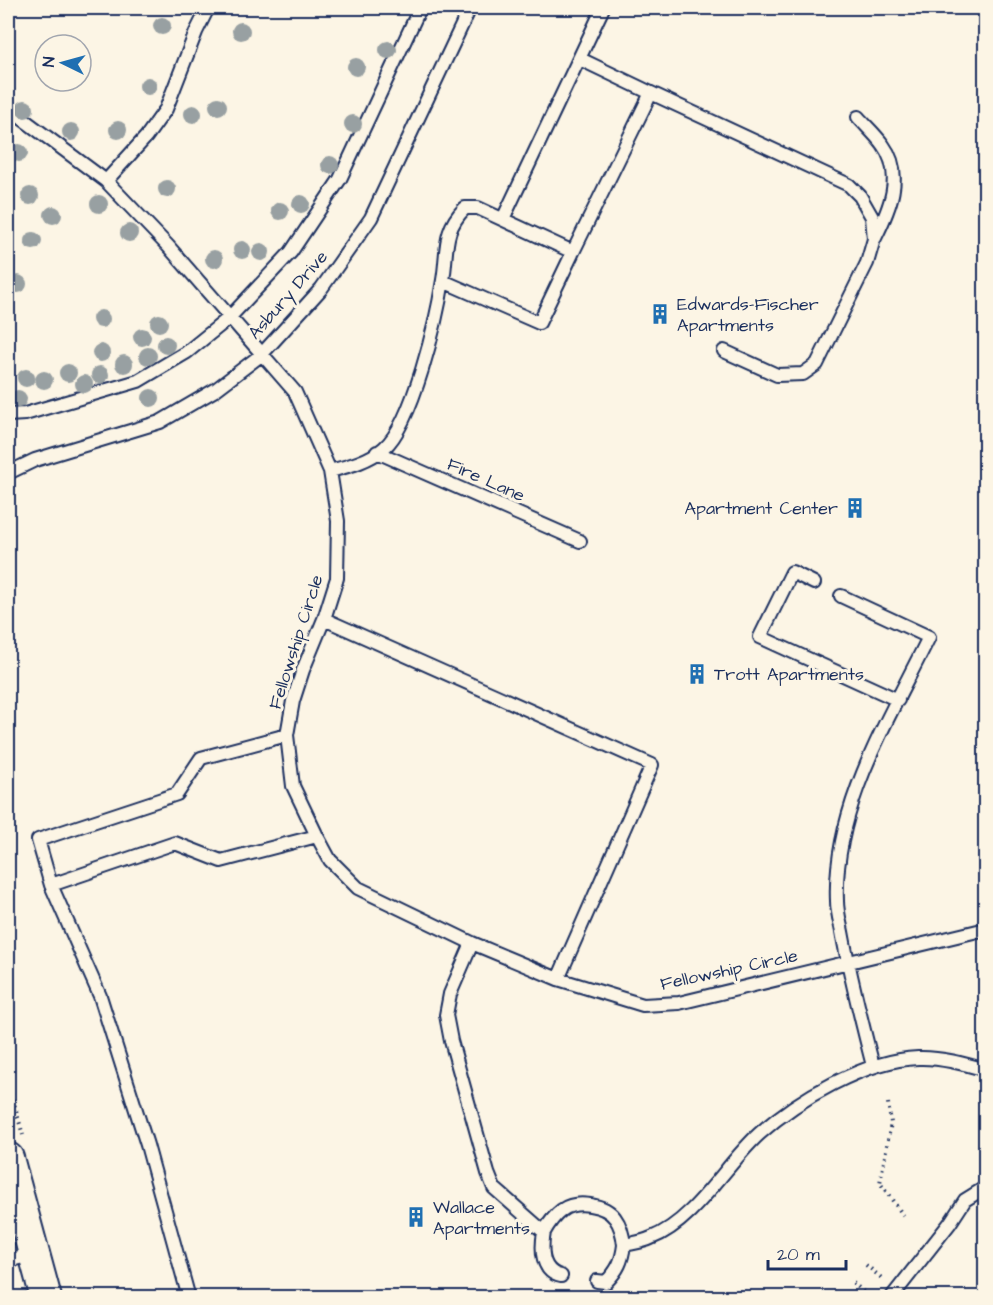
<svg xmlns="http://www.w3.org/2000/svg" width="993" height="1305" viewBox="0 0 993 1305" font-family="'Architects Daughter',sans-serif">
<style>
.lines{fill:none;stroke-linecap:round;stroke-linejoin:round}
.service-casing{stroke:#1b2f5e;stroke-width:16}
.tertiary-casing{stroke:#1b2f5e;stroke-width:34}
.path{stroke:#1b2f5e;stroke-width:4;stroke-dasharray:1.5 4.5;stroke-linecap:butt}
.service{stroke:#fcf5e5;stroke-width:12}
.tertiary{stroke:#fcf5e5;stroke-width:30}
.tree{fill:#98a0a2}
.labels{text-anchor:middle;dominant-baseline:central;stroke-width:6;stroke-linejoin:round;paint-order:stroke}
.street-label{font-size:18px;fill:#1b2f5e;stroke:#fcf5e5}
.poi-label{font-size:18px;fill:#1b2f5e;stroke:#fcf5e5;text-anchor:start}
</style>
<rect width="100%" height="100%" fill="#fcf5e5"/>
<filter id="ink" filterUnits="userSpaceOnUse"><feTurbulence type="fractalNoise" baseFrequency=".0167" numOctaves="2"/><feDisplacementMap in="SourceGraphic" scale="12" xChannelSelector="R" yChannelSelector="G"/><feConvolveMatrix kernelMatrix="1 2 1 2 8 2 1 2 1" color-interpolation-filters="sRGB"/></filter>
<g filter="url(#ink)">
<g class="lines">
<g class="service-casing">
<path id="service" d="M580,59L651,93
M8,108L106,181L168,246L295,392L330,471L338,521L337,578L324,619L303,670L293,701L287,735L293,786L317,836L330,860L358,888L472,943L558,979L643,1005L679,1003L986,929
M858,117C866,126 876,135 883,145C905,175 889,210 875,238
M106,181L146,137L166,109L196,32L208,8
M503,219L603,8
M443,281L539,323L573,252
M8,415L25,414L138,381L187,352L229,318L291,252L340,179L420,8
M377,452L580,541
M330,471C349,466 369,461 384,448C413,423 437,319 443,280C448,251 442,231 465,208H478L573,252L651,93L849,185L860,196L872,217L874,239L867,263L817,364L803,374L777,375L724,351
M8,473L35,460L160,422L215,390L261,355L321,289L371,218L470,8
M814,583L792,572L760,637L898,700
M841,596L929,637C889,719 833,807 837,901C837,913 841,925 843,937C851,980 862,1023 873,1066
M324,619L652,765L558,979
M51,885L175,843L221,861L317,836
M472,943L450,994L446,1015L451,1041L488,1173L494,1188L544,1232C549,1223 554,1216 562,1210C576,1200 605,1204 615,1218C621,1226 623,1235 624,1245C633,1243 643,1242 651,1238C695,1221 725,1165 759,1134C798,1099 865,1060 918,1058C940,1057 965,1064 986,1070
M544,1232C541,1249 541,1272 561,1276
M8,1261L34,1254
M597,1281L606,1282C618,1270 622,1261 624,1245
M189,1298L147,1145L100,996L51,885L38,840L177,794L201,758L287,735
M891,1298L950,1223L965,1200L986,1187"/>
</g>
<g class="tertiary-casing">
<path id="tertiary" d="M8,1158L46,1298"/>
</g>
<path class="path" d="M8,1082L23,1135
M888,1103L891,1123L880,1183L903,1215
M866,1265L884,1280
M853,1283L871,1298"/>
<use href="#service" class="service"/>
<use href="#tertiary" class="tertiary"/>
</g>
<g class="tree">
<circle cx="162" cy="26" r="9"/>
<circle cx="241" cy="31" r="9"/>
<circle cx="388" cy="50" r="9"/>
<circle cx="356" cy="67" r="9"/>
<circle cx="148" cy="86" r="9"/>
<circle cx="218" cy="106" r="9"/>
<circle cx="25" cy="109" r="9"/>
<circle cx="193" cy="114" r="9"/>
<circle cx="353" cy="124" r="9"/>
<circle cx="118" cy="130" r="9"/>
<circle cx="71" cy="132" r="9"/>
<circle cx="19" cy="153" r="9"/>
<circle cx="330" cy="165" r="9"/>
<circle cx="167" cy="189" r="9"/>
<circle cx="30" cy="196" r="9"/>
<circle cx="99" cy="204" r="9"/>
<circle cx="301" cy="204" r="9"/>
<circle cx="280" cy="211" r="9"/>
<circle cx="53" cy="215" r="9"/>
<circle cx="129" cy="233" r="9"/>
<circle cx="33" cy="241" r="9"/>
<circle cx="242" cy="250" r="9"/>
<circle cx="261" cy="252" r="9"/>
<circle cx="214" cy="259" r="9"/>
<circle cx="18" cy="284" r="9"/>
<circle cx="101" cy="319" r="9"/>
<circle cx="159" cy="323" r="9"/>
<circle cx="142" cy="337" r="9"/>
<circle cx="166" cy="345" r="9"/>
<circle cx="101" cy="353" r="9"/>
<circle cx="148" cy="356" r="9"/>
<circle cx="124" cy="364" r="9"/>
<circle cx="68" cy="373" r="9"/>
<circle cx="100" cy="375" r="9"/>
<circle cx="26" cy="378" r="9"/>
<circle cx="44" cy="380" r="9"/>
<circle cx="84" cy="384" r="9"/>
<circle cx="151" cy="398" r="9"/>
<circle cx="18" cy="399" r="9"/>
</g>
</g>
<defs>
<g id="building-bare" transform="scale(1.62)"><path d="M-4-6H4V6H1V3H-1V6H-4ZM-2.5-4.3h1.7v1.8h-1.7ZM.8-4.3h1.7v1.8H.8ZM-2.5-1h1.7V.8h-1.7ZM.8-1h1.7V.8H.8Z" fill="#1f6fb2" stroke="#fcf5e5" stroke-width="2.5" paint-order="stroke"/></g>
</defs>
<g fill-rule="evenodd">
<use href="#building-bare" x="660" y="314"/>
<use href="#building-bare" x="855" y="508"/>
<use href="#building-bare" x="697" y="674"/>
<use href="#building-bare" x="416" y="1217"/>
</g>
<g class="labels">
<g class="street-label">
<text transform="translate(288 295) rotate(-49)">Asbury Drive</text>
<text transform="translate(486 480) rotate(24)">Fire Lane</text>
<text transform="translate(296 642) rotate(-72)">Fellowship Circle</text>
<text transform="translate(729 970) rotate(-12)">Fellowship Circle</text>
</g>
<g class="poi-label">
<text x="677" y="304">Edwards-Fischer<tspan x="677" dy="21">Apartments</tspan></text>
<text x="838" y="508" text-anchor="end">Apartment Center</text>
<text x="714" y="674">Trott Apartments</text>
<text x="433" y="1207">Wallace<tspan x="433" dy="21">Apartments</tspan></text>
</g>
</g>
<rect width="993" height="1305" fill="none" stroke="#fcf5e5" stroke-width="30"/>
<rect x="15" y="15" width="963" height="1275" fill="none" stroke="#1b2f5e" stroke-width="2" filter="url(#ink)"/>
<g transform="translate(63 63) rotate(275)"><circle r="28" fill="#fcf5e5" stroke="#a2a6af" stroke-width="1.5"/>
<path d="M0-4.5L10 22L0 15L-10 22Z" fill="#1f6fb2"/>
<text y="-9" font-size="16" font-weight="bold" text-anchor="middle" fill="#1b2f5e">N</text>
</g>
<path d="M768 1260v9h78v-9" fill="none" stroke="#1b2f5e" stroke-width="3"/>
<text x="777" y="1260" font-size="18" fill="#1b2f5e" stroke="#fcf5e5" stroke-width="4.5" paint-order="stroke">20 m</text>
</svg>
